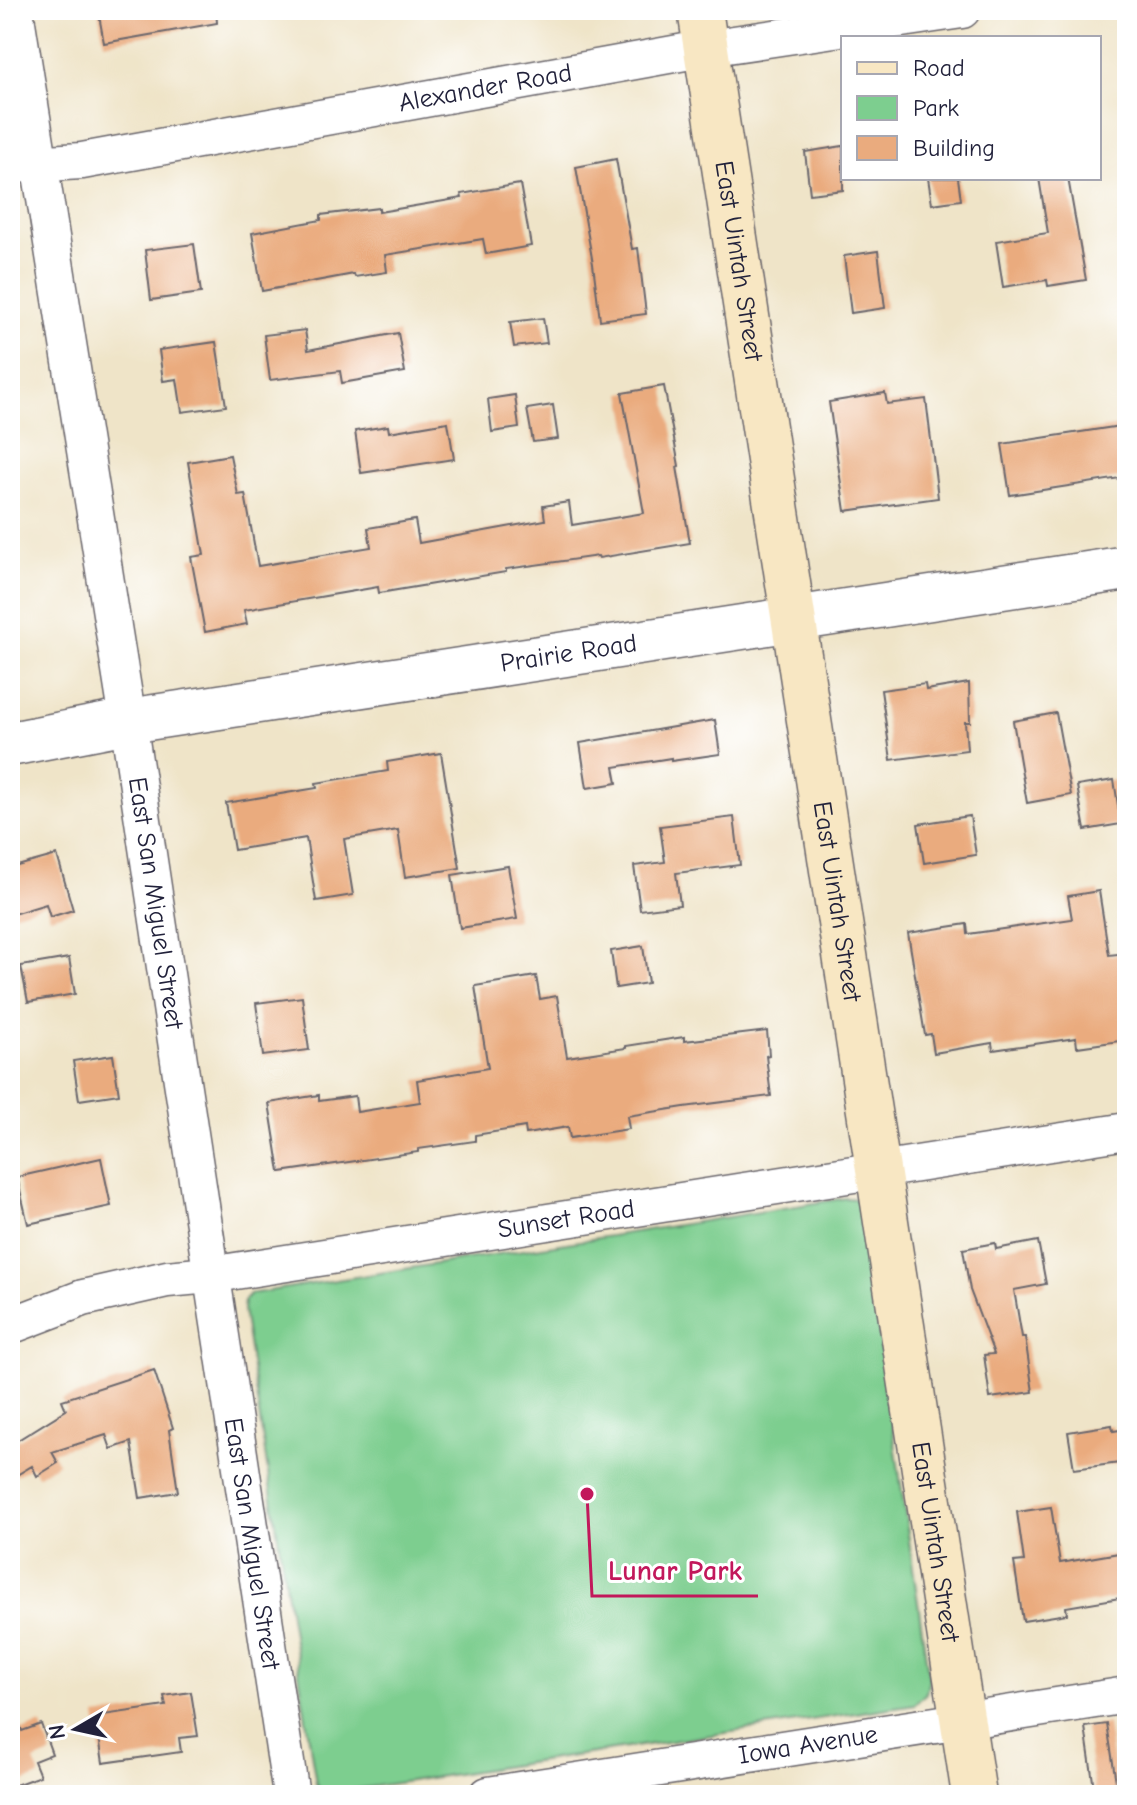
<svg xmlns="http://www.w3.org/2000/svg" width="1137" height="1805" viewBox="0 0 1137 1805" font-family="'Comic Neue',sans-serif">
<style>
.green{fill:#7dce8f;stroke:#507865;stroke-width:2}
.building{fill:#eaab7e}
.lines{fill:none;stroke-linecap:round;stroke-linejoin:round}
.minor-casing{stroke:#6a666c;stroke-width:39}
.tertiary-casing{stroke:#6a666c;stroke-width:47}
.secondary-casing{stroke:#6a666c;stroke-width:47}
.minor{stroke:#fff;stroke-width:36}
.tertiary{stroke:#fff;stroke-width:44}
.secondary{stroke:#f8e7c3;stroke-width:44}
.labels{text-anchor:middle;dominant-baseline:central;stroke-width:6;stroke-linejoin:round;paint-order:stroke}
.street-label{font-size:26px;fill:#22223b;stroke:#fff}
.leader{fill:none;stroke:#c2185b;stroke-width:3}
.callout-dot{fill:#c2185b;stroke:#fff;stroke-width:3}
.callout-label{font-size:28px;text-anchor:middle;font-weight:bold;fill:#c2185b;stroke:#fff;stroke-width:6;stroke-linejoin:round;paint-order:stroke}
</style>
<rect width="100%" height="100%" fill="#fff"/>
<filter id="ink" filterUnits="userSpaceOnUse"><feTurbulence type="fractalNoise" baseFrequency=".0125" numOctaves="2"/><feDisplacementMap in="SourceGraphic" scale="16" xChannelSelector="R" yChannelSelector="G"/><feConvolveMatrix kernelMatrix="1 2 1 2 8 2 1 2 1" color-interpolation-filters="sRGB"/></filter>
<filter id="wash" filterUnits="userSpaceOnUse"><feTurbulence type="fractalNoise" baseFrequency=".006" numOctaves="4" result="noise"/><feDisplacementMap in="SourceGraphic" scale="32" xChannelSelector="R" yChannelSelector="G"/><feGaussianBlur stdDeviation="1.8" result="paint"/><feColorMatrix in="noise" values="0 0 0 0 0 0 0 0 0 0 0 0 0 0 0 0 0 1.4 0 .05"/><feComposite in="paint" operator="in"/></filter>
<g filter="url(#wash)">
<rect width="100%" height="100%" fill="#efe4c8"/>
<path class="green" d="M846,1198L856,1199L861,1208L929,1679L926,1693L915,1704L331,1793L322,1791L316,1784L243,1310L244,1301L250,1294Z"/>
<g id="blocks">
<path class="building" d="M98,10H216L217,23L104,43Z
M843,146V190L810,194L805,152Z
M616,159L632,249L638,248L646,314L600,320L593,264L576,167Z
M928,178H958L961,200L932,204Z
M1039,178H1068L1086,280L1048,286L1047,280L1003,287L996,241L1048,233Z
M520,184L531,246L486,254L483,239L385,255L387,272L355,277L354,274L262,291L252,233L321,220V215L379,208V212L462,198L461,194Z
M194,244L201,293L151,300L145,250Z
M878,251L885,308L851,313L844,256Z
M543,318L547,343L514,347L510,322Z
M305,330L308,350L398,333L405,372L342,383L340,371L270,380L264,335Z
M216,342L226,406L182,412L177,379L163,381L159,350Z
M664,386L679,466L677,467L690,543L599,558L598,556L506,569V572L379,593L378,587L244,610L247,624L205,632L191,557L204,555L188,462L230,455L238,495L245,494L258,566L371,547L368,528L415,520L419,543L545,520L543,506L569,502L572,525L644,513L622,393Z
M885,393L887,404L926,399L938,498L845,511L829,402Z
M515,395L519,428L492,432L488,399Z
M553,405L558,439L533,442L527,409Z
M448,422L454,459L361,473L355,431L388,426L389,432Z
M1127,425V477L1010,495L1002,444Z
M969,683L970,722H965L967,750L891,760L881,690L925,684L926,690Z
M1056,713L1071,795L1027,803L1013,721Z
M715,720L720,754L671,761V758L614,767L617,783L587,788L580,743Z
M441,753L460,868L405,877L398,830L344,839L353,895L316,901L306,838L234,850L226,803L317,788L316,783L388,771L387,762Z
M1114,780L1121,824L1085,830L1077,786Z
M970,816L976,855L924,863L918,824Z
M734,817L740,865L676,873L680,905L640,910L634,866L665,862L660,826Z
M57,855L73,910L50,917L46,904L10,915V868Z
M508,866L517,919L460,928L452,875Z
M1099,891L1109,955L1127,953V1040L1077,1047L1076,1038L993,1050L992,1043L934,1053L931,1034L925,1035L908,933L967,924L968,934L1072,919L1068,896Z
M643,946L648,983L616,988L611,951Z
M69,958L75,994L28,1002L21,966Z
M536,976L540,999L557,996L567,1057L626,1048V1046L684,1037V1041L767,1031L769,1055L766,1056L771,1096L684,1107L627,1116L629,1129L570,1138L568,1127L526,1134L525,1127L475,1135V1141L418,1149V1152L280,1172L269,1103L319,1095V1101L355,1096L357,1112L420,1102L417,1080L488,1068L475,986Z
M302,997L309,1050L263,1056L256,1003Z
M113,1055L119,1094L79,1100L73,1061Z
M101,1158L111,1206L28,1224L17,1177Z
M1038,1241L1046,1284L1014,1290L1022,1337H1025L1033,1392L990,1398L984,1355L994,1354L970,1290L963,1249L995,1243L996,1249Z
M154,1370L173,1428L169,1430L178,1492L140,1498L131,1442L111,1449L106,1435L52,1452L58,1463L37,1476L32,1466L10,1479V1445L66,1410L62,1400Z
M1112,1425L1113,1431L1127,1429V1462L1074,1469L1068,1432Z
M1051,1507L1060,1563L1119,1553L1126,1597L1066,1607L1067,1614L1023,1621L1014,1562L1024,1561L1017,1512Z
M191,1692L198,1736L179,1738L181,1752L103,1763L96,1716L166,1706L164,1696Z
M10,1703H11L22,1731L41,1724L52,1754L34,1761L40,1776L10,1787Z
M1107,1724L1118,1795H1095L1085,1727Z"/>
</g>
</g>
<g filter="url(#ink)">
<use href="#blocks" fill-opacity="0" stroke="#6a666c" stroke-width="2"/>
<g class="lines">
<g class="minor-casing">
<g id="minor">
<path id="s1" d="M15,10C51,249 93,488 129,727C183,1083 234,1439 291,1795"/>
<path id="s2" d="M10,165L82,161L707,48L962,10"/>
<path id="s3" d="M10,1326L83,1298L167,1279L210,1275L1127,1131"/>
<path id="s4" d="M488,1795L1127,1695"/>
</g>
</g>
<g class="tertiary-casing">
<g id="tertiary">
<path id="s5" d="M10,744L128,721L1127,568"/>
</g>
</g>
<g class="secondary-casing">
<g id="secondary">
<path id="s6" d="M700,10L974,1795"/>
</g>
</g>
<use href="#minor" class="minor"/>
<use href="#tertiary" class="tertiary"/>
<use href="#secondary" class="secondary"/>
</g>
</g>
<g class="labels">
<g class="street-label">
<text stroke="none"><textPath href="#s2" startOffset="482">Alexander Road</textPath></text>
<text stroke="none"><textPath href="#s6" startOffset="254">East Uintah Street</textPath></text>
<text stroke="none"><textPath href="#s5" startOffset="566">Prairie Road</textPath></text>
<text stroke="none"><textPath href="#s1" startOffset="904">East San Miguel Street</textPath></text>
<text stroke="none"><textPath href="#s6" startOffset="902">East Uintah Street</textPath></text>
<text stroke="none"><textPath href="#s3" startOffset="568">Sunset Road</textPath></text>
<text stroke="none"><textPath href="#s1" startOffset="1552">East San Miguel Street</textPath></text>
<text stroke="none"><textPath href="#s6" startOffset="1550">East Uintah Street</textPath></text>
<text stroke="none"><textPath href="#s4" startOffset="324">Iowa Avenue</textPath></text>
</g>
</g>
<path class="leader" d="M587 1494L592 1596H758"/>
<circle class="callout-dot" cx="587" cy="1494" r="8"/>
<g class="callout-label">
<text x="675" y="1580">Lunar Park</text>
</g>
<rect width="1137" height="1805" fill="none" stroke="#fff" stroke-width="40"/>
<rect x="841" y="36" width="260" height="144" fill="#ffffff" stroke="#a7a7b1" stroke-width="2"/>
<rect x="857" y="62" width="40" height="12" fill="#f8e7c3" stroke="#a7a7b1" stroke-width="2"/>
<text x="913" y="76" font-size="24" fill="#22223b">Road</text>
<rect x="857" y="96" width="40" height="24" fill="#7dce8f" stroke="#a7a7b1" stroke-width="2"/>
<text x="913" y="116" font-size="24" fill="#22223b">Park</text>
<rect x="857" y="136" width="40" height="24" fill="#eaab7e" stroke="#a7a7b1" stroke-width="2"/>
<text x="913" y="156" font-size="24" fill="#22223b">Building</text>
<g transform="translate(76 1729) rotate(261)" stroke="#ffffff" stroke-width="6" paint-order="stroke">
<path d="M0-6L14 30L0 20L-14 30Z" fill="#22223b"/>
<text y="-12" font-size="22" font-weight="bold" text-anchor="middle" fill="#22223b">N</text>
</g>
</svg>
